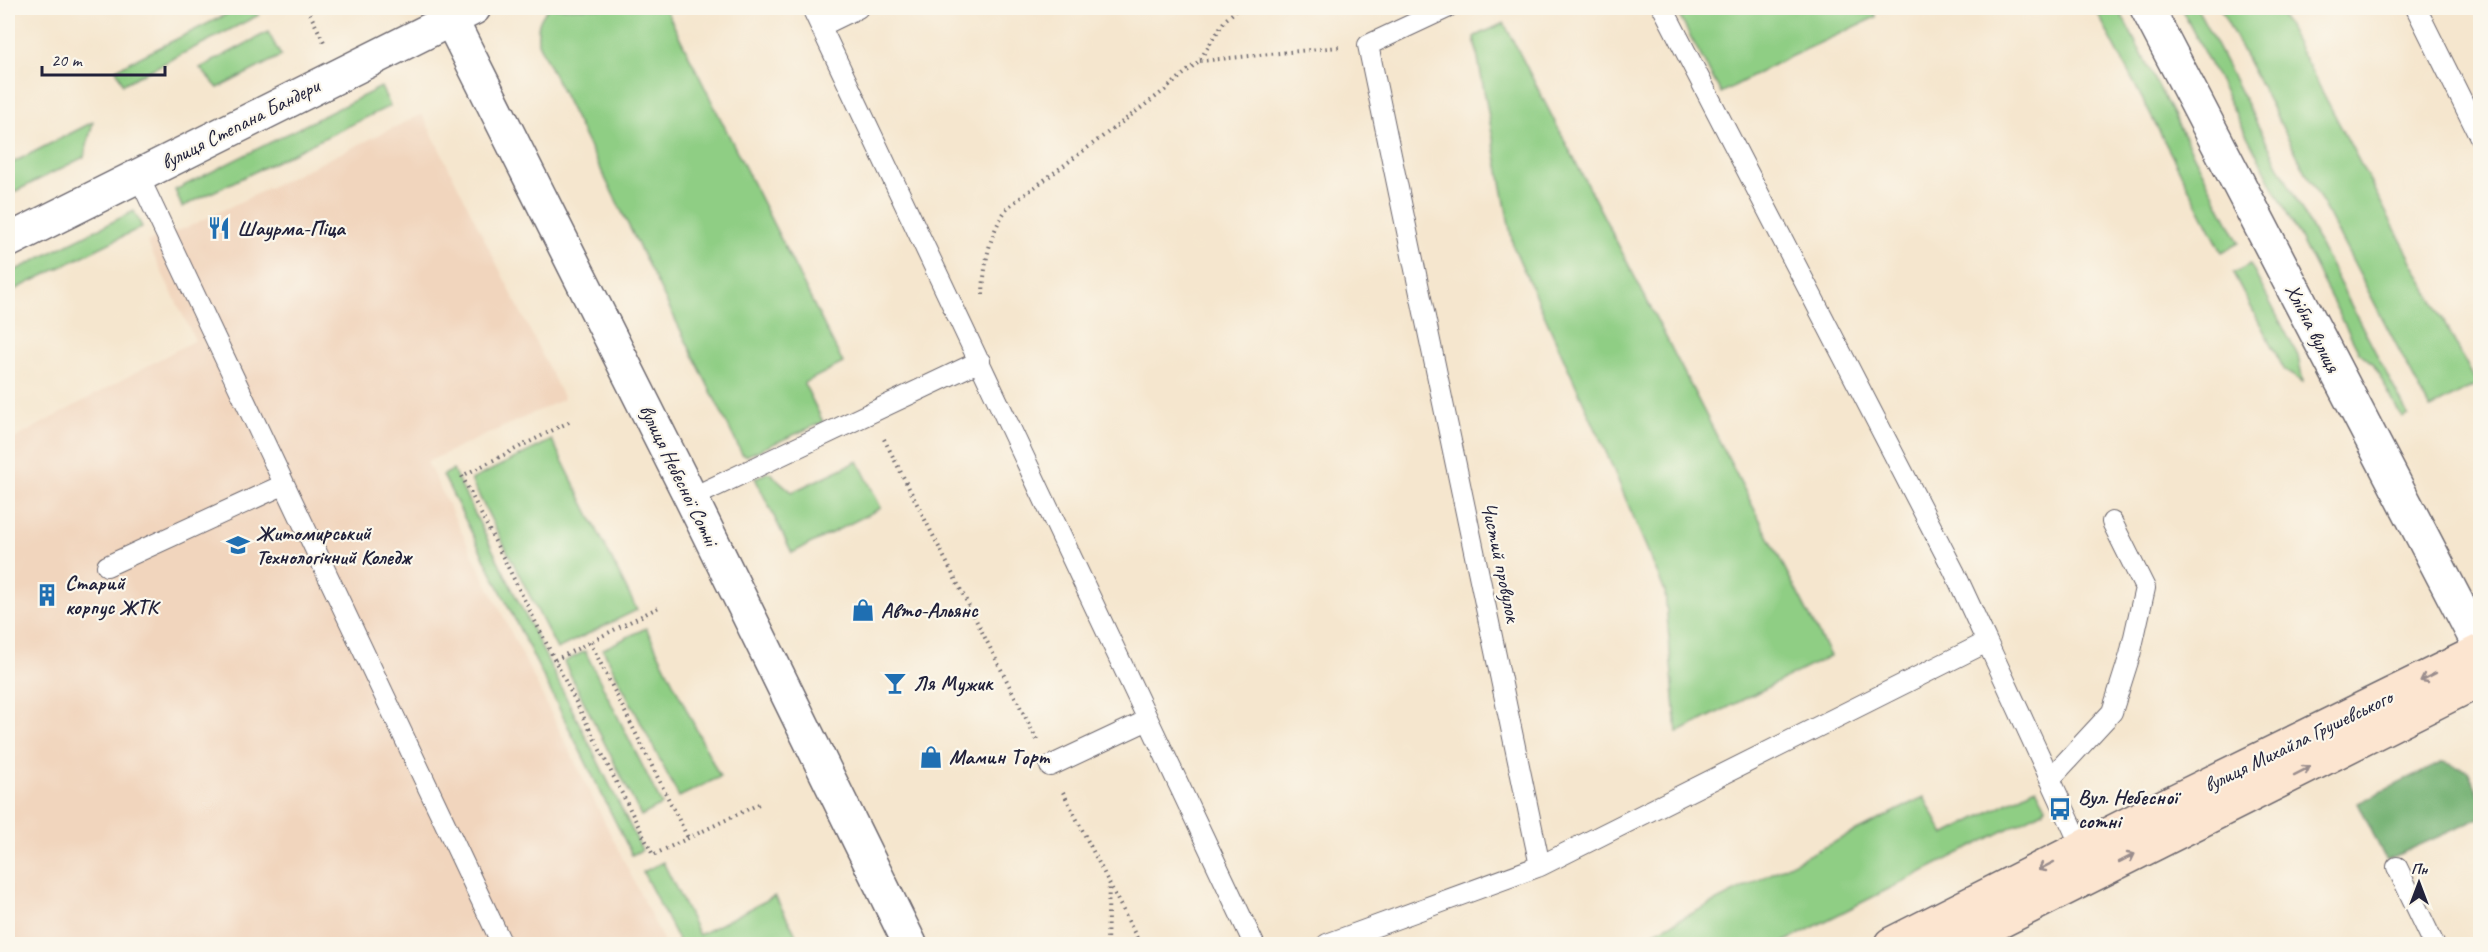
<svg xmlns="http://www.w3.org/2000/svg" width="2488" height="952" viewBox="0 0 2488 952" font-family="Caveat,sans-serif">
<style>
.built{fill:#f1d5bd}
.green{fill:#8fce84;stroke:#587860;stroke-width:1.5}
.forest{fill:#73b172;stroke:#4a6a56;stroke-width:1.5}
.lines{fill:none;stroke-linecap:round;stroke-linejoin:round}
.service-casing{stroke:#6c676e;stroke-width:22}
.minor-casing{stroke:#6c676e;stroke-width:36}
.tertiary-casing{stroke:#6c676e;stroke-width:36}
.secondary-casing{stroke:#6c676e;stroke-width:36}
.path{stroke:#6c676e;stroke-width:4;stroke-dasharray:1.5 4.5;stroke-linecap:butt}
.service{stroke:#fff;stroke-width:20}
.minor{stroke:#fff;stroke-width:33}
.tertiary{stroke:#fff;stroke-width:33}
.secondary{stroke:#fce5d0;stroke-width:33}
.oneway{stroke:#9a8d8d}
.labels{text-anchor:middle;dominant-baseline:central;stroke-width:4.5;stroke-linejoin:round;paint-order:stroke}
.street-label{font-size:21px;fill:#22223b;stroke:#fbf7ec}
.poi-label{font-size:21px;font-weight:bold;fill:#22223b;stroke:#fbf7ec;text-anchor:start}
</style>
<rect width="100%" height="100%" fill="#fbf7ec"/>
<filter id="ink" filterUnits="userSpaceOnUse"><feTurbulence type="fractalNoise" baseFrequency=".0167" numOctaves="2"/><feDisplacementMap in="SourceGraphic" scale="12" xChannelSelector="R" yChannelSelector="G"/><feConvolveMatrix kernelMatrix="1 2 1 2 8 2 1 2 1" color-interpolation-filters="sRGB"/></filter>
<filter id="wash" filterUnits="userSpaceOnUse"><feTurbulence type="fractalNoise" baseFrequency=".008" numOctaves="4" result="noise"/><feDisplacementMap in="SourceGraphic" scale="24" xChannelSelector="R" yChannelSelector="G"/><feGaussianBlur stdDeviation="1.35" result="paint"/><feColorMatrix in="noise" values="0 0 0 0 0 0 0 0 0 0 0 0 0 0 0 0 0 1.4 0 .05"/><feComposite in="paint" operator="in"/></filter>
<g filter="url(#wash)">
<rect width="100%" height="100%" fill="#f5e6ce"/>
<path class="built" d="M422,114L564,399L427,462L665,944H8V442L195,340L147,242L188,227Z"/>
<path class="green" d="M239,8H255L259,15L123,84L116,69Z
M549,8H665L843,363L804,383L823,422L746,456L742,454L538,43C537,27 538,19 549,8Z
M1675,8H1872L1876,17L1783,60L1721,93Z
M2095,8H2118L2239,243L2222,252Z
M2181,8H2197L2408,415L2402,418L2373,364L2359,352Z
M2220,8H2278L2477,384L2430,409Z
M1504,23L1830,656L1677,733L1665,592L1606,452L1513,246L1474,37Z
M268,32L281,56L218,88L200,68Z
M381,87L390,106L182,207L175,190Z
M93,122L84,157L8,195V165Z
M134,211L142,227L8,293V274Z
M2250,264L2298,356L2303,382L2285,371L2233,273Z
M552,440L637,610L557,649L471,480Z
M858,461L881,508L792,553L755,478L769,472L792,492Z
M453,470L642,850L632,855L443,475Z
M646,628L720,777L679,797L603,649Z
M585,651L662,805L641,816L564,662Z
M2036,788L2046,807L2043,811L1780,944H1631L1924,797L1944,835Z
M663,862L699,935L775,896L801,944H680L643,872Z"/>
<path class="forest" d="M2443,762L2468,771L2480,796V818L2386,860L2358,803Z"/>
</g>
<g filter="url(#ink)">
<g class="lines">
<g class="service-casing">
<path id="service" d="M812,8L1254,944
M1663,8L1954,571L1987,642
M2416,8L2480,137
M823,25L858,8
M138,175L502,944
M691,498L980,361
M107,566L283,485
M1050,766L1148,720
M2050,779L2112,712L2130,655L2145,588L2112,522
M1540,866L1987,642L2082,848
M2397,867L2434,944
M1327,944L1540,866L1368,45L1447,8"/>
</g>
<g class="minor-casing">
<path id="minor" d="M8,241L474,8"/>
</g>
<g class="tertiary-casing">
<path id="tertiary" d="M445,8L691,498L910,944
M2147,8L2480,647"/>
</g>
<g class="secondary-casing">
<path id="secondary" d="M1891,944L2158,809L2480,651
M1955,944L2480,680"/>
</g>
<path class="path" d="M307,8L324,42
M1200,61L1339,47
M983,295C984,264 989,233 1008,207L1165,90L1199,61L1225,20L1239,8
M569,422L462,476L653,855L759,804
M884,439L1037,740
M590,642L688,838
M555,660L661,606
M1063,792L1140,944
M1107,944L1109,885"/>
<use href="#service" class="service"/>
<use href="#minor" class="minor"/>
<use href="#tertiary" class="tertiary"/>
<use href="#secondary" class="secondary"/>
</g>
<defs><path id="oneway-shaft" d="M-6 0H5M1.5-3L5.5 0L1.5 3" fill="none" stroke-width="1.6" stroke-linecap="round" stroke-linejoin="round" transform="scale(1.5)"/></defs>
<g class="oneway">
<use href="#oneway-shaft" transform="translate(2428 677) rotate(153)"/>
<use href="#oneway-shaft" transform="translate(2302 771) rotate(-27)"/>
<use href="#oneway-shaft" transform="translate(2127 858) rotate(-27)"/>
<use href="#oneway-shaft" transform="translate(2046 866) rotate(153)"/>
</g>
</g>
<defs>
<g id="restaurant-bare" transform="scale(1.8)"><path d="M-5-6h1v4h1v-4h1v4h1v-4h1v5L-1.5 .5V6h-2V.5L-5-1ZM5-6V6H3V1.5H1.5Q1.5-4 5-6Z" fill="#1f6fb2" stroke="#fbf7ec" stroke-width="2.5" paint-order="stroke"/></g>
<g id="university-bare" transform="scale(1.8)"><path d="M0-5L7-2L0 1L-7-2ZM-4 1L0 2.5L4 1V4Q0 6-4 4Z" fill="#1f6fb2" stroke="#fbf7ec" stroke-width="2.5" paint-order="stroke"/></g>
<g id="building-bare" transform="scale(1.8)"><path d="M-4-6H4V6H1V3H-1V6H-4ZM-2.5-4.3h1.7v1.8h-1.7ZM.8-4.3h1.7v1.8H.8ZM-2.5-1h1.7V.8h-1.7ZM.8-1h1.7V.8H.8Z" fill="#1f6fb2" stroke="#fbf7ec" stroke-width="2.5" paint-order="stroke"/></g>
<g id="shop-bare" transform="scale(1.8)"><path d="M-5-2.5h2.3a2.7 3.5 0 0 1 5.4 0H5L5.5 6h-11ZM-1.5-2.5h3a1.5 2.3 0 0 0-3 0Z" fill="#1f6fb2" stroke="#fbf7ec" stroke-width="2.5" paint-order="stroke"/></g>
<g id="bar-bare" transform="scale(1.8)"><path d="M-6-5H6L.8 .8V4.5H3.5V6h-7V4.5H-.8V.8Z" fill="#1f6fb2" stroke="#fbf7ec" stroke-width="2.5" paint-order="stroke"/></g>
<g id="bus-bare" transform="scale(1.8)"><path d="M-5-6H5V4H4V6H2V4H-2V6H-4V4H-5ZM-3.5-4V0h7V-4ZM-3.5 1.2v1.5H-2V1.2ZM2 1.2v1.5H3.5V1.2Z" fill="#1f6fb2" stroke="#fbf7ec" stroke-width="2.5" paint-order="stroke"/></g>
</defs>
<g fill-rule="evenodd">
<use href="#restaurant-bare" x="219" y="228"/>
<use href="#university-bare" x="238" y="545"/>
<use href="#building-bare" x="47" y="595"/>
<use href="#shop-bare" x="863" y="610"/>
<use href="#bar-bare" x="895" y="683"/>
<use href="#shop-bare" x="931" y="757"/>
<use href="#bus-bare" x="2060" y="809"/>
</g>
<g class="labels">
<g class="street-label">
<text transform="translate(240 124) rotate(-27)">вулиця Степана Бандери</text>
<text transform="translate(2313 328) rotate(63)">Хлібна вулиця</text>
<text transform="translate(679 475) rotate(64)">вулиця Небесної Сотні</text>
<text transform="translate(1501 562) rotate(78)">Чистий провулок</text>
<text transform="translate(2298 741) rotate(-26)">вулиця Михайла Грушевського</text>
</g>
<g class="poi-label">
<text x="237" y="228">Шаурма-Піца</text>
<text x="256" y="533">Житомирський<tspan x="256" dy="24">Технологічний Коледж</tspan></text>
<text x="65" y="583">Старий<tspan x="65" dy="24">корпус ЖТК</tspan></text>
<text x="881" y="610">Авто-Альянс</text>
<text x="913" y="683">Ля Мужик</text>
<text x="949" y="757">Мамин Торт</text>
<text x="2078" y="797">Вул. Небесної<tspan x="2078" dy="24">сотні</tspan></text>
</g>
</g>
<rect width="2488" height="952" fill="none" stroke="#fbf7ec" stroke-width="30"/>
<g transform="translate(2419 883)" stroke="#fbf7ec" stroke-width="4.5" paint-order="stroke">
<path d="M0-4.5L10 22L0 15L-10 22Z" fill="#22223b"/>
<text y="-9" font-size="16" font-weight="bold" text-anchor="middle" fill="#22223b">Пн</text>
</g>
<path d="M42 66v9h123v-9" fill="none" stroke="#22223b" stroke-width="3"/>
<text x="51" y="66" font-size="18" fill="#22223b" stroke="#fbf7ec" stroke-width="4.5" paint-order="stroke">20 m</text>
</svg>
